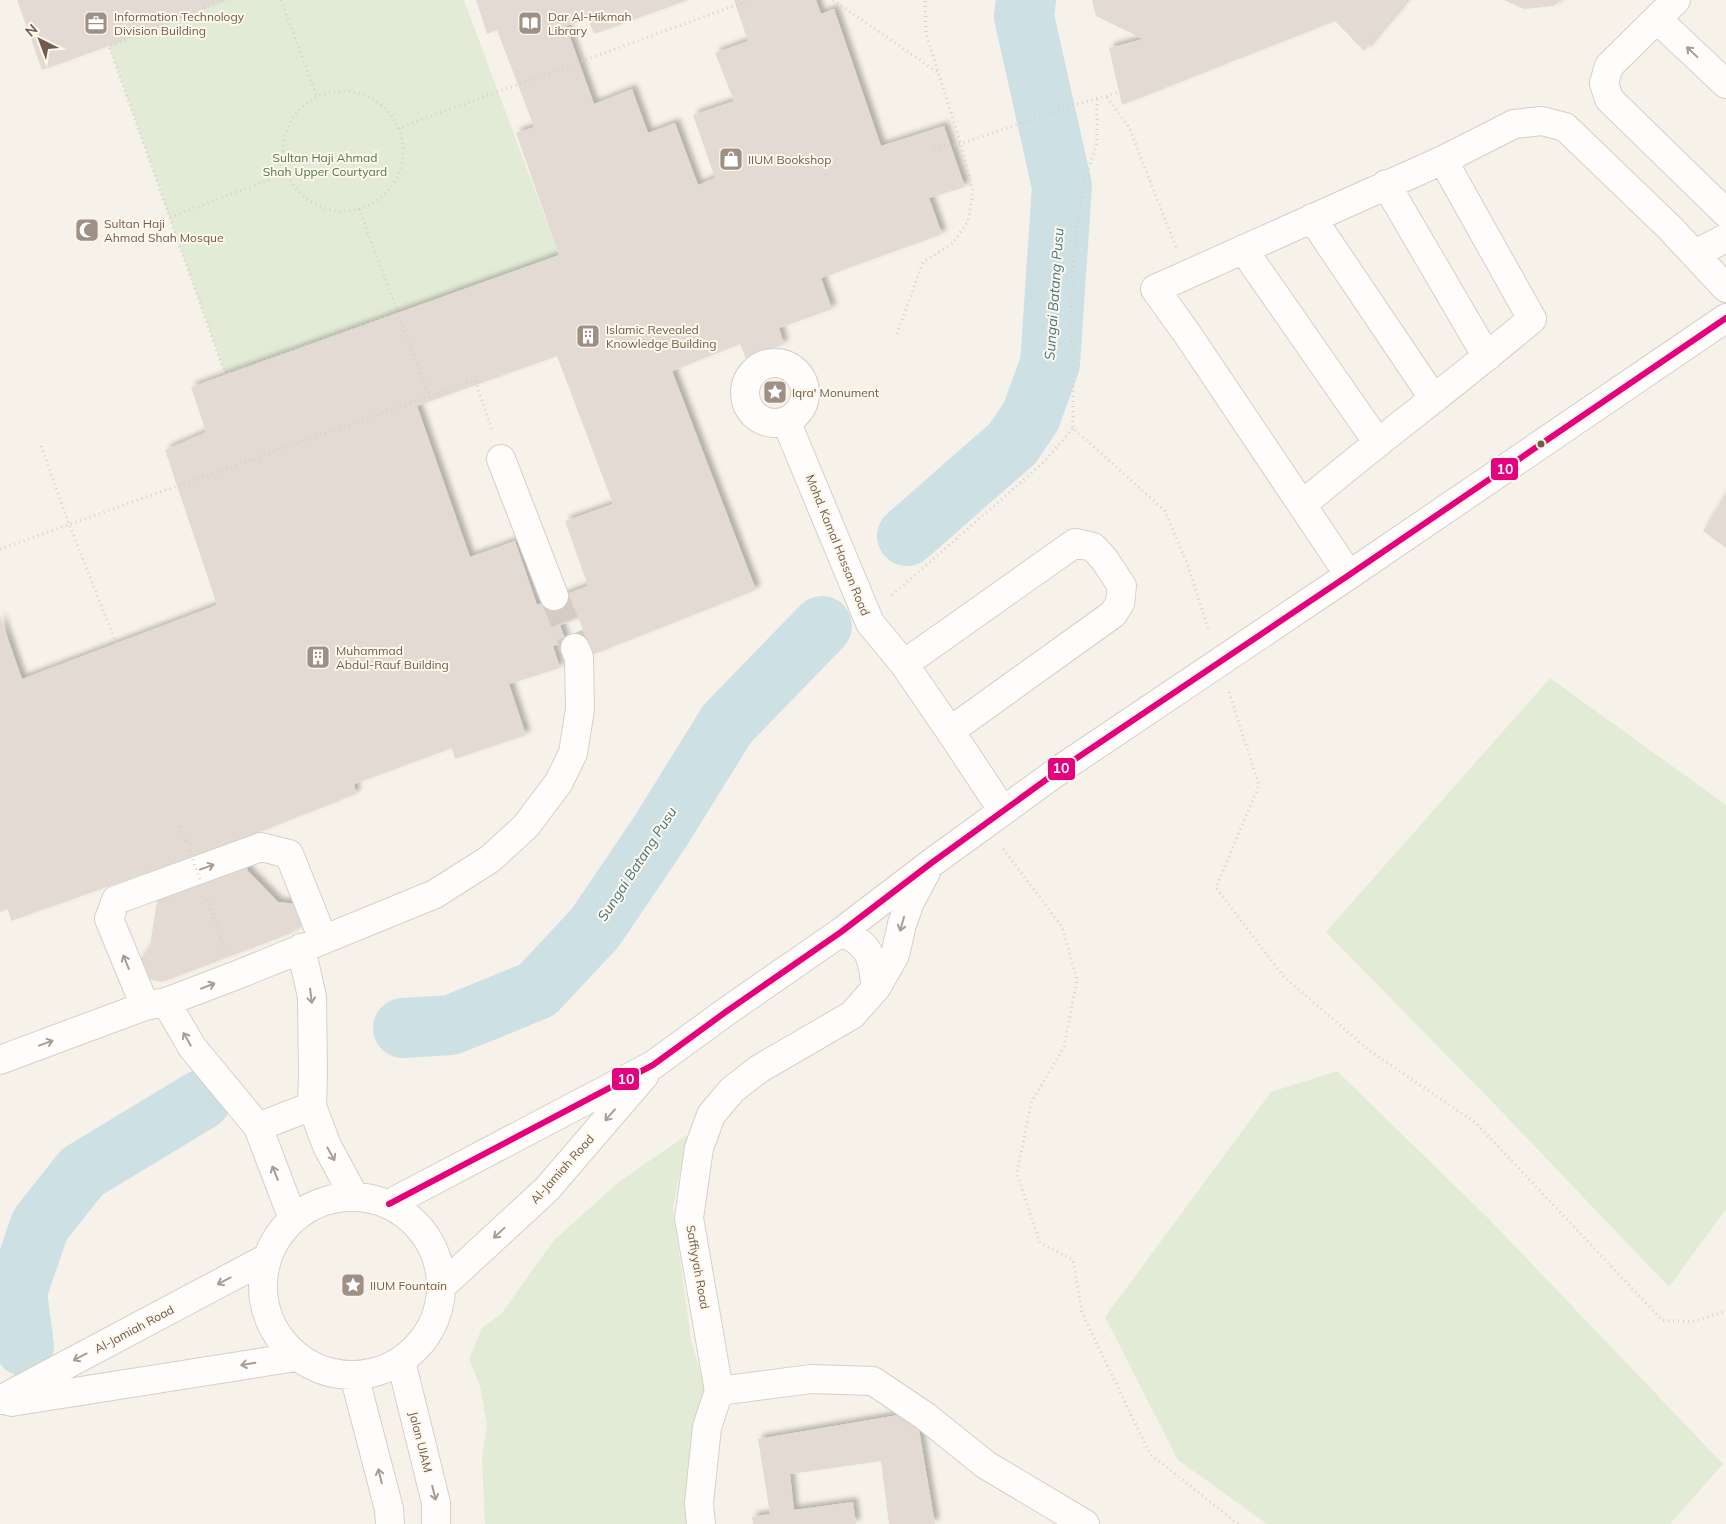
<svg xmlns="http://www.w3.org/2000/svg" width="1726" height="1524" viewBox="0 0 1726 1524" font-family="Mulish,sans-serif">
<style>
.green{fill:#e2ebd6}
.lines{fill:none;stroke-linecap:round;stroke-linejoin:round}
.river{stroke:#cde1e4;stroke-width:60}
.building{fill:#e2dad3;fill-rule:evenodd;filter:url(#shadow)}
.minor-tunnel{stroke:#d4ccc3;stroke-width:28;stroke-dasharray:28 14;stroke-linecap:butt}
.minor-casing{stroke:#d5cfc8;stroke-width:30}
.path{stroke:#d7d0cb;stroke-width:3;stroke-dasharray:1 4;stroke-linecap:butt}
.minor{stroke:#fefdfc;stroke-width:28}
.path-bridge{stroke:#d7d0cb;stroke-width:3;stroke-dasharray:1 4;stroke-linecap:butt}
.bus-1-casing{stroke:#fdf7ec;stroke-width:10}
.bus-1{stroke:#e5007d;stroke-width:6}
.oneway{stroke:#a99c94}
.bus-dot{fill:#705c4e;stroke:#fdf7ec;stroke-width:2}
.labels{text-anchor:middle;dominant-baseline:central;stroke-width:4;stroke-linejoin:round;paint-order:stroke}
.poi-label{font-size:12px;fill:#705c4e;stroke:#fdf7ec;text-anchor:start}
.park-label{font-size:12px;fill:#557a4a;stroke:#fdf7ec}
.street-label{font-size:12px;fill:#705c4e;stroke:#fdf7ec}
.water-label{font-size:14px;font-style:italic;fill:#4a7480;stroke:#fdf7ec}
.line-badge{stroke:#fdf7ec;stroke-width:2}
.badge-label{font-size:14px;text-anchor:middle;font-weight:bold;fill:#fff}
</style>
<defs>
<filter id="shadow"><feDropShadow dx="4.5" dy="-4.5" stdDeviation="2.5" flood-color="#0004"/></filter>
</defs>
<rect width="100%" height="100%" fill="#f6f2ea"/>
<path class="green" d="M223,0H464L559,255L225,374L109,46Z
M1550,678L1726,805V1209L1669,1287L1501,1111L1326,932Z
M1337,1071L1489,1219L1723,1464L1670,1524H1267L1178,1460L1105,1317L1271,1092Z
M687,1135L673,1208L691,1340L705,1388L694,1524H485L482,1459L487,1425L480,1386L469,1359L482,1328L501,1314L554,1240L620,1181Z"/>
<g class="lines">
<path class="river" d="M907,536L1013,443L1031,416L1050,364L1062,186L1024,17L1026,0
M403,1028L451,1025L537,990L595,928L660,832L727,724L822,626
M24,1346L17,1292L40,1225L82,1172L201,1100"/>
</g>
<path class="building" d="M17,0H225L109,46L42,70Z
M476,0H688L594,34L588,19L566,26L594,104L632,89L648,133L675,123L698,185L715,178L693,115L734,101L715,53L748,41L734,0H816L821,14L834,9L881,146L944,126L965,187L929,198L942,234L821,278L832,309L779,328L784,344L746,359L740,344L672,371L756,590L592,655L579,619L560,625L566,642L553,646L560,668L509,684L526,735L455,759L452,748L354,784L356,794L237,841L248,871L278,902L296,904L302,921L292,933L162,982L144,978L139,962L150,946L157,901L146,873L11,921L8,909L0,912V616L22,679L217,605L165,450L206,432L191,387L559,255L516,133L534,127L497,30L487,34ZM557,356L613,504L565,521L588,586L537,605L515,541L470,557L417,406Z
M1092,0H1407L1364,51L1335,21L1122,105L1109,48L1143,39L1096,16Z
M1504,0H1561L1554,6L1524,9Z
M1726,493V548L1703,531Z
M916,1412L935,1524H889L881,1461L790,1474L794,1510L853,1502L856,1524H753L752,1517L770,1514L758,1439Z"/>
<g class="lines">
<path class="minor-tunnel" d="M554,596L575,648"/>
<g class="minor-casing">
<path id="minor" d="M1676,0L1609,66L1604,83L1609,99L1726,213
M1657,19L1726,84
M1386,184L1487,357
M1312,218L1434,399
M1243,249L1378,443
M1695,254L1726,238
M745 393a30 30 0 1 1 60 0a30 30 0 1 1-60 0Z
M786,421L870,623L904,664L950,731L1003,811
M501,459L554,596
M1302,505C1377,441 1457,383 1532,319L1443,160
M1349,575L1188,335L1155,289L1443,160L1514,124L1542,121L1565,127L1670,228L1726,288
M904,664L1075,543L1093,547L1104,559L1122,586L1120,603L1113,614L950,731
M841,932C872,945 872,958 876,988
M301,948L312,997L313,1073L312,1106L327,1146L354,1196
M166,1002L192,1047L258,1127L293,1219
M145,1006L109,919L116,900L261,847L289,854L323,939
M0,1060L145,1006L166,1002L242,973L435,894L490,859L526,826L559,782L573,753L580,709L579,657L575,648
M258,1127L312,1106
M263 1286a89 89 0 1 1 178 0a89 89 0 1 1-178 0Z
M389,1204L653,1065L727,1011L841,932L930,864L1065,766L1349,575L1726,318
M442,1286L547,1189L644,1076
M401,1361L436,1503V1524
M354,1375L389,1509L390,1524
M719,1391L811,1379L873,1381L925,1416L986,1465L1085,1524
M0,1400L267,1258
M11,1402L296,1357
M701,1524L699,1503L707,1427L719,1391L689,1218L699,1148L711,1115L732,1090L759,1069L852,1015L876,988L895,955L902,924L910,902L926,872"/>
</g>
<path class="path" d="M223,0L109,46L225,374L398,312
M281,0L317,97
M833,0L937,72
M283 151a60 60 0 1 1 120 0a60 60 0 1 1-120 0Z
M1107,97L1129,127L1176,247
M1097,99V143L1083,185L1073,258L1071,325L1073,365V428L1165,511L1188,566L1208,628
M398,128L750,0
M934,147L961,144L1070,106L1119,92
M359,209L429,396
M170,217L287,173
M897,334L923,262L953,243L968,221L973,193L961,144L926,34L925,0
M41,446L69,524L116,643
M0,549L475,380L492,430
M892,595L1044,462L1073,428
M1229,692L1259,785L1216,888L1285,978L1370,1051L1476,1123L1662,1320L1691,1322L1726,1311
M180,826L186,842
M1003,849L1062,927L1077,980L1064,1047L1031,1103L1017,1173L1040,1243L1073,1260L1082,1313L1150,1454L1238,1524
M207,899L224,947"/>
<use href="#minor" class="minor"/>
<path class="path-bridge" d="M189,850L201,882"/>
<g class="bus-1-casing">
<path id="bus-1" d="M389,1204L653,1065L727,1011L841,932L930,864L1065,766L1349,575L1726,318"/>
</g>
<use href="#bus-1" class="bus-1"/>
</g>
<defs><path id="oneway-shaft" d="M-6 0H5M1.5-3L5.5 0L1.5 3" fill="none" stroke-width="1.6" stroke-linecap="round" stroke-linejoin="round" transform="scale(1.25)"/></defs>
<g class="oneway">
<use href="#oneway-shaft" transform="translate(1692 52) rotate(-137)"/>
<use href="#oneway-shaft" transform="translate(207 867) rotate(-20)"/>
<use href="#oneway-shaft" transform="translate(902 924) rotate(106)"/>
<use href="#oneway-shaft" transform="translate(126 962) rotate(-112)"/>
<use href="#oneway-shaft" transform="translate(208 986) rotate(-21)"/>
<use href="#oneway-shaft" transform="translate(311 996) rotate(83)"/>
<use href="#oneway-shaft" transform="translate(187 1039) rotate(-120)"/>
<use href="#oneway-shaft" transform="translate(46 1043) rotate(-20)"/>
<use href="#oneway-shaft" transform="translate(610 1115) rotate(131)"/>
<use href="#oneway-shaft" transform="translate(331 1154) rotate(61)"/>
<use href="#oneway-shaft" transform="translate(275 1173) rotate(-112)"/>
<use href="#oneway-shaft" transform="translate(499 1233) rotate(137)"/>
<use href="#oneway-shaft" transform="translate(224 1281) rotate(152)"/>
<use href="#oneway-shaft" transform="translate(80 1357) rotate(152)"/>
<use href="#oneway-shaft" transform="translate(248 1364) rotate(171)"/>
<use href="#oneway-shaft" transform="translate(380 1476) rotate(-104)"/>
<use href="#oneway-shaft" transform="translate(434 1493) rotate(76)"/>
</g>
<defs>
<g id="office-square" transform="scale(1.25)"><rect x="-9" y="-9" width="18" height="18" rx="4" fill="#9f9085" stroke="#fdf7ec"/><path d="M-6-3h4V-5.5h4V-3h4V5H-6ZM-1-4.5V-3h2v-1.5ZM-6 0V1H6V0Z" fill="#fff"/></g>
<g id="library-square" transform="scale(1.25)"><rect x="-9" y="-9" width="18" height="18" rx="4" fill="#9f9085" stroke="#fdf7ec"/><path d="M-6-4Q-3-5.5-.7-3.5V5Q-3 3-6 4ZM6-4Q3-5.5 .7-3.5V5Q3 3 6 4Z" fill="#fff"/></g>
<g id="shop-square" transform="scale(1.25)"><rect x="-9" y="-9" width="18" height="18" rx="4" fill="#9f9085" stroke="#fdf7ec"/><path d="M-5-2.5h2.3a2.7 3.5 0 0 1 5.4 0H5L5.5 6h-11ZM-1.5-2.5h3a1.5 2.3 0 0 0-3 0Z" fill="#fff"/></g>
<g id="mosque-square" transform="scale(1.25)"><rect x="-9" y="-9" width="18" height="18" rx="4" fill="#9f9085" stroke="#fdf7ec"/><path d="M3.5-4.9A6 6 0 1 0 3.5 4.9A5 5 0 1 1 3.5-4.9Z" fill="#fff"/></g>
<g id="building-square" transform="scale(1.25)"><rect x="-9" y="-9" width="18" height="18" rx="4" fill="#9f9085" stroke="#fdf7ec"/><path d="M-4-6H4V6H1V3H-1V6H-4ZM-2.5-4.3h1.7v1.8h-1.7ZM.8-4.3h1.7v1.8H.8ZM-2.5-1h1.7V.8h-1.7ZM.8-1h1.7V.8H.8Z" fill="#fff"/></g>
<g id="sight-square" transform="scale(1.25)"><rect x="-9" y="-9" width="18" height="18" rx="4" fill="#9f9085" stroke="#fdf7ec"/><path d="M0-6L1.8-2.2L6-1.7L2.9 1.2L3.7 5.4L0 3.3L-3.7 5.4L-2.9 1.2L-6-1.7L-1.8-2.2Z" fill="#fff"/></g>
</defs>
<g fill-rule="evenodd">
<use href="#office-square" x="96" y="23"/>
<use href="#library-square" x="530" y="23"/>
<use href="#shop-square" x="731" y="159"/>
<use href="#mosque-square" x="87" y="230"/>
<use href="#building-square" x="588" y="336"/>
<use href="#sight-square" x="775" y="392"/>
<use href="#building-square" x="318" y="657"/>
<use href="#sight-square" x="353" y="1285"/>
</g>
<circle class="bus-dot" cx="1541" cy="444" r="4.5"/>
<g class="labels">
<g class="poi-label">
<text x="114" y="16">Information Technology<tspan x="114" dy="14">Division Building</tspan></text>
<text x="548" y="16">Dar Al-Hikmah<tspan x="548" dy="14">Library</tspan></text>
<text x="748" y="159">IIUM Bookshop</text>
<text x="104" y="223">Sultan Haji<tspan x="104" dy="14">Ahmad Shah Mosque</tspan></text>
<text x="606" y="329">Islamic Revealed<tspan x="606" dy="14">Knowledge Building</tspan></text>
<text x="792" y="392">Iqra' Monument</text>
<text x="336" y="650">Muhammad<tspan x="336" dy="14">Abdul-Rauf Building</tspan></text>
<text x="370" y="1285">IIUM Fountain</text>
</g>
<g class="park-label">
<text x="325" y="157">Sultan Haji Ahmad<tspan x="325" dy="14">Shah Upper Courtyard</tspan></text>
</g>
<g class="street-label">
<text transform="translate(838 545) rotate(68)">Mohd. Kamal Hassan Road</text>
<text transform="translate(562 1169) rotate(-48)">Al-Jamiah Road</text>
<text transform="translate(698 1267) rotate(80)">Saffiyyah Road</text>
<text transform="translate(134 1329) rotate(-28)">Al-Jamiah Road</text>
<text transform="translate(421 1442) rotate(76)">Jalan UIAM</text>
</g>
<g class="water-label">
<text transform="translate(1054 294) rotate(-86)">Sungai Batang Pusu</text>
<text transform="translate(637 864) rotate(-57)">Sungai Batang Pusu</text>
</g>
</g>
<g class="line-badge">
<rect x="1490" y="457" width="29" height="24" rx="5" fill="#e5007d"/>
<rect x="1047" y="757" width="29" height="24" rx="5" fill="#e5007d"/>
<rect x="611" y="1067" width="29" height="24" rx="5" fill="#e5007d"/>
</g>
<g class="badge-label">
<text x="1505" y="474">10</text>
<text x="1061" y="773">10</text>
<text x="626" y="1084">10</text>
</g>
<g transform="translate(40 40) rotate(318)" stroke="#fdf7ec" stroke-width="4" paint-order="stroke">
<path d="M0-4L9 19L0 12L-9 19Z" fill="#705c4e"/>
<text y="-8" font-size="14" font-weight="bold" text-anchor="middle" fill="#705c4e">N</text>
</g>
</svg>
